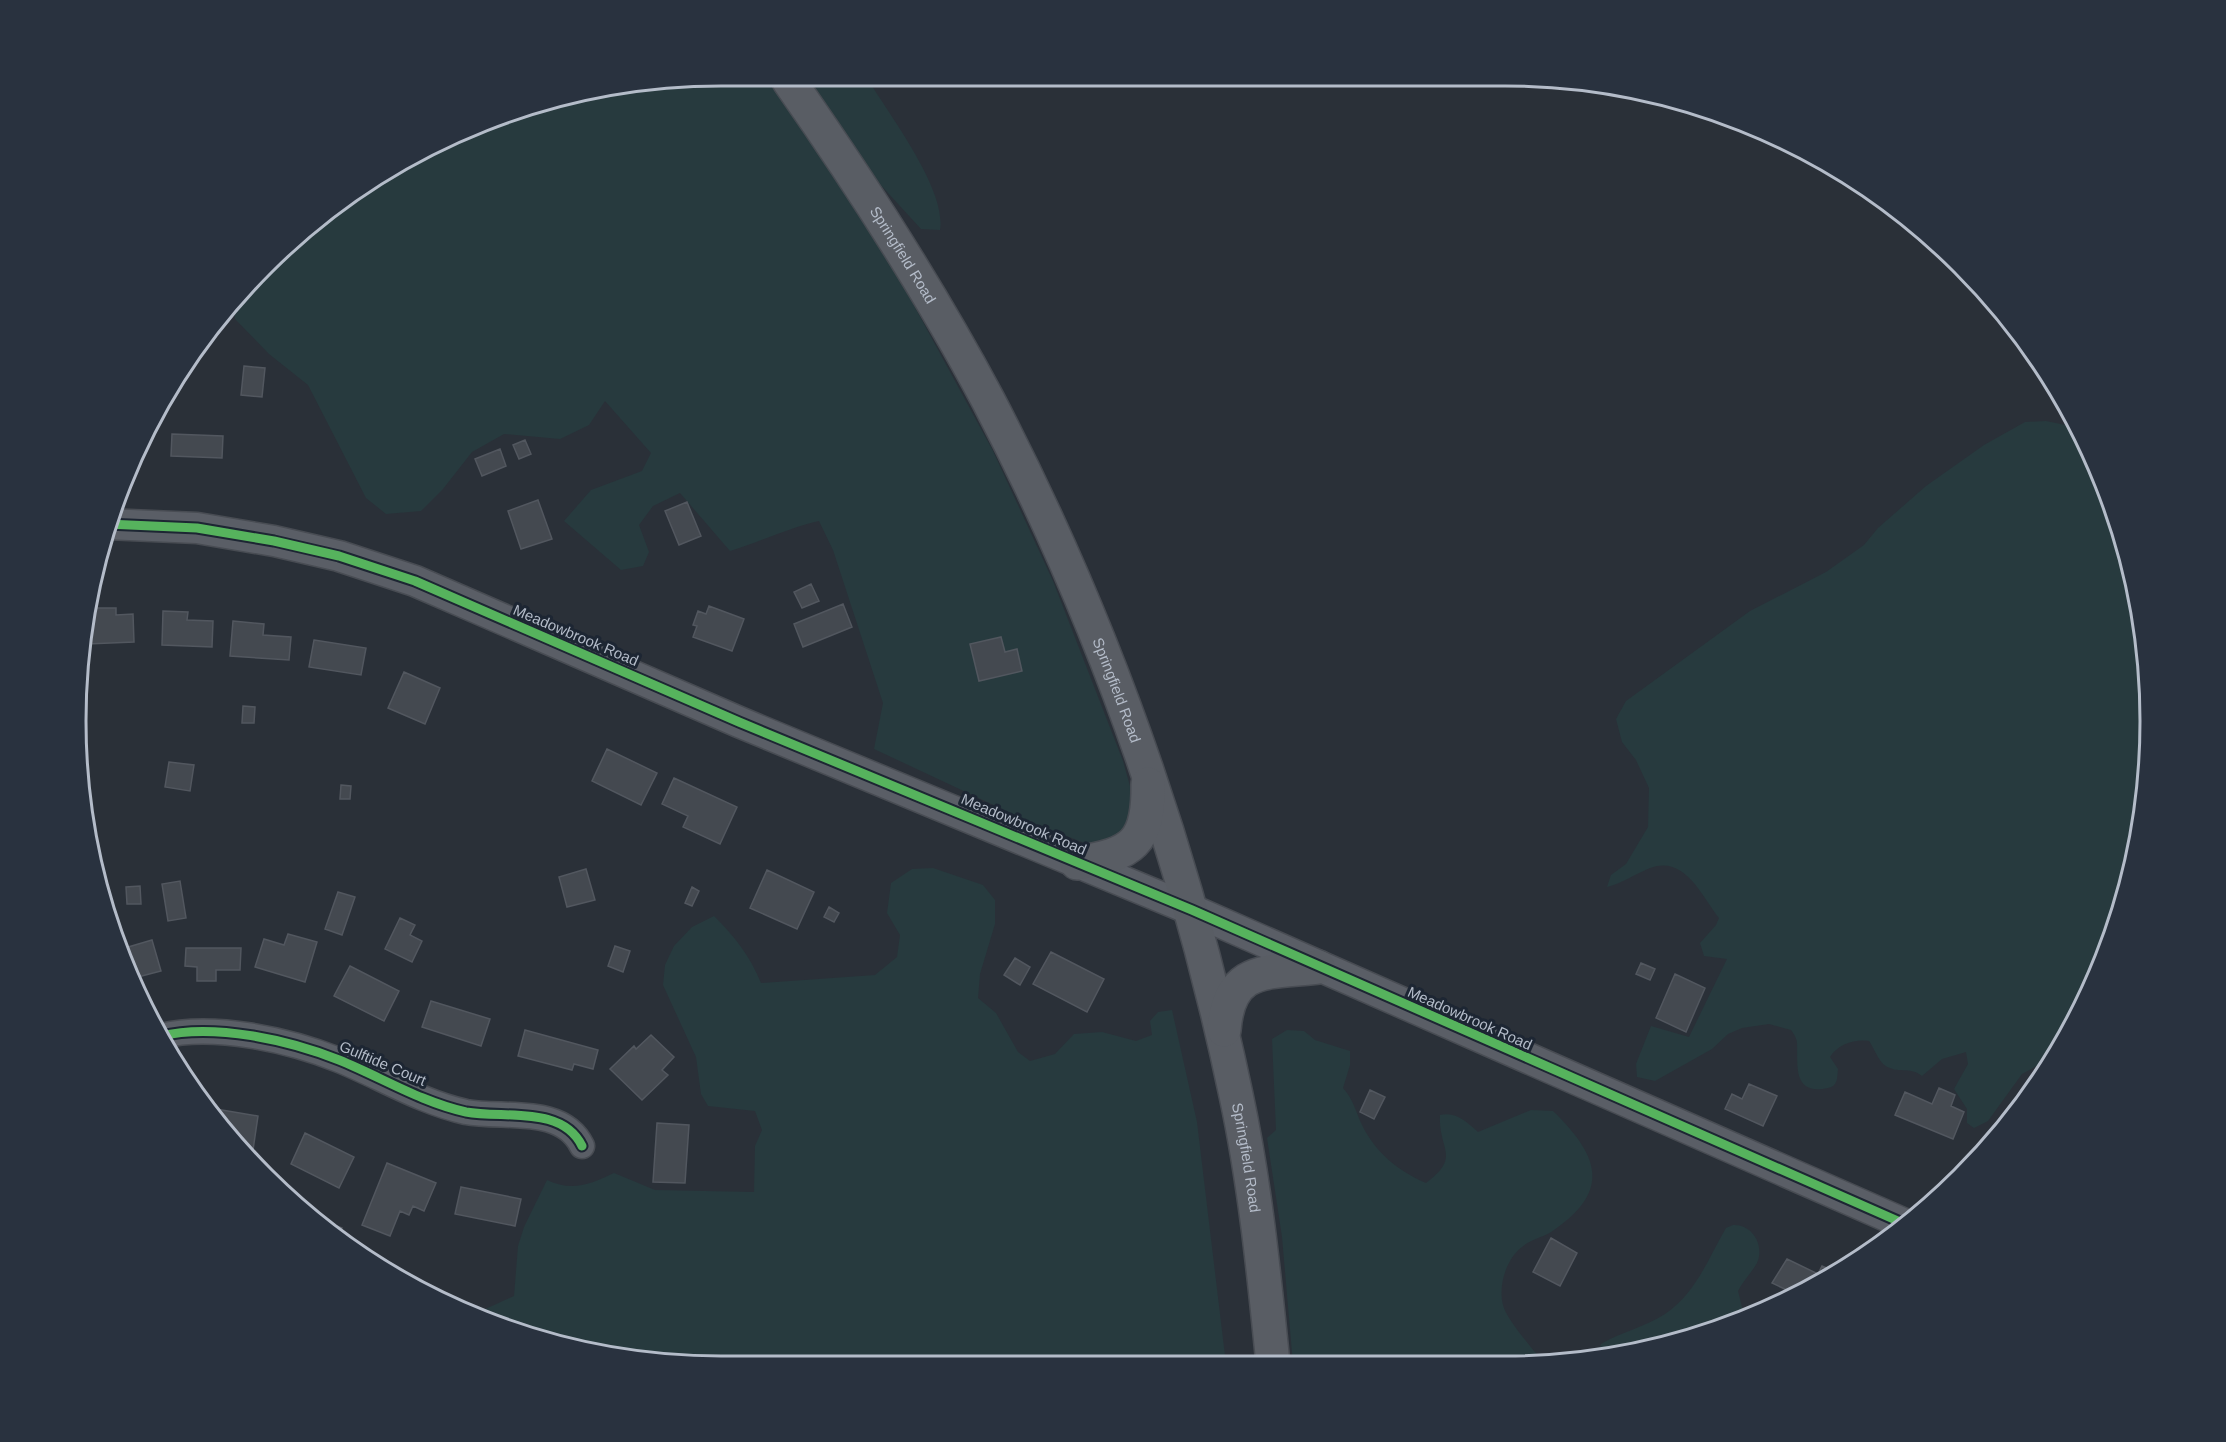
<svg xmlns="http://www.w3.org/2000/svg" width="2226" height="1442" viewBox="0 0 2226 1442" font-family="Helvetica,sans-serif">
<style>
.green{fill:#273a3e}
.building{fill:#444950;stroke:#52575f;stroke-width:1.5}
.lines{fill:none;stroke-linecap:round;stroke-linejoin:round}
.minor-casing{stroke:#484c53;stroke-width:27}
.tertiary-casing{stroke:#484c53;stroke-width:33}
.secondary-casing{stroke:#484c53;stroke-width:36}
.minor{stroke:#5a5e66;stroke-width:24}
.tertiary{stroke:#5a5e66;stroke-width:30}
.secondary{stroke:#595d64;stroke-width:33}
.cycleway-casing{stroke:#1d2633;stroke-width:13}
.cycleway{stroke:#56b35d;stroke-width:9}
.labels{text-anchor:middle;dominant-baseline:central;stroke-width:6;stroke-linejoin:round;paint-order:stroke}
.street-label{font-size:15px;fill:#b4bcc9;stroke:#1d2633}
.rim{fill:none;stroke:#b4bcc9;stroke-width:3}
</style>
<rect width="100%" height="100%" fill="#2a3038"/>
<path class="green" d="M636,81H769L886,254L993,451L1053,581L1123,761L1138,815L1130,835L1095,847L1030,822L874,749L883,703L833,550L819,521C788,528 760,542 730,551L680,493L653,506L639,525L649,552L643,566L621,570L564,521L591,490L642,471L651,453L605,401L589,425L560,439L504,434L472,452L443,489L421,511L386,514L366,498L308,385L269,354L235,319L233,300L264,264L362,184L514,109Z
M809,81H869C890,116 947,190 940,230L921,229L878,182Z
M2046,421L2070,426L2078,424L2084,435L2129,553L2150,678L2146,805L2117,928L2065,1044L2052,1061L2048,1060L2022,1074L1988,1121L1974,1128L1967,1123V1109L1954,1089L1968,1064L1966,1052L1942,1059L1922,1076C1911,1067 1902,1073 1890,1068C1879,1065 1875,1049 1869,1041C1855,1039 1838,1044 1830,1057L1838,1069C1837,1078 1838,1086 1828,1088C1792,1096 1798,1065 1797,1043C1797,1039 1794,1034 1791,1030L1769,1024L1742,1028L1728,1034L1712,1049L1655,1081L1637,1077L1636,1064L1651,1026L1689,1037L1727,959L1704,956L1700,943L1716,925L1719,918C1701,895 1685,855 1650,868C1635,874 1623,883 1607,887L1611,875L1626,864L1648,827L1649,788L1636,760L1622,742L1616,719L1626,701L1750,611L1826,572L1864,545L1878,528L1926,486L1984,445L2025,422Z
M933,868L983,885L995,900V924L980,974L978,998L996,1013L1018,1052L1030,1061L1055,1054L1074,1034L1102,1032L1136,1041L1152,1035L1150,1021L1158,1012L1172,1010L1197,1122L1226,1364L637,1362L470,1316L514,1296L518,1246L524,1227L547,1180C572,1192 591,1184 614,1173L655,1190L754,1192L755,1146L762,1130L755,1111L708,1106L701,1094L696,1057L663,985L665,965L674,946L692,927L714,916C735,937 750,956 761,983L875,975L897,957L900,935L887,913L891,883L912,869Z
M1287,1030L1304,1031L1315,1040L1350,1051V1065L1343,1088C1353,1099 1356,1112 1362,1125C1376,1153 1398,1171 1426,1183C1462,1156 1438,1150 1440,1115C1456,1111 1467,1122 1478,1132L1531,1110L1553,1111C1597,1154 1613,1189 1554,1230C1545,1237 1531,1239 1522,1247C1506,1259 1498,1286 1503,1305C1506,1319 1536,1353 1546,1365H1549L1293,1364L1282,1237L1267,1138L1276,1130L1272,1039Z
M1733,1225C1752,1224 1765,1245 1757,1263C1752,1272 1743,1281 1738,1291L1742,1307L1749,1316L1672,1345L1589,1359L1598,1352L1601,1344C1621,1332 1645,1327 1665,1314C1696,1293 1708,1259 1726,1228Z"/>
<path class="building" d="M244,366L265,368L262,397L241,395Z
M172,434L223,436L222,458L171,456Z
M525,440L531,454L519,459L513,445Z
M500,449L506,466L482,476L475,459Z
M538,500L552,539L521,549L508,511Z
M687,502L701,536L679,545L665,511Z
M811,584L819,601L802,608L794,592Z
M843,604L852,627L803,647L794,624Z
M709,606L744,619L732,651L693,637L697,626L693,625L698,611L706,614Z
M94,608H116V615L133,614L134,642L87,644V628L88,619H94Z
M163,611L188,612L187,620L213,621L212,647L162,645Z
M233,621L264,624L263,635L291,637L289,660L230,656Z
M1001,637L1005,652L1017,649L1022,671L979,681L970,644Z
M314,640L366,648L361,675L309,667Z
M404,672L440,688L425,724L388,708Z
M243,706L255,707L254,723H242Z
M607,749L657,773L641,805L592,781Z
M169,762L194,765L190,791L165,787Z
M674,778L737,807L720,844L683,827L688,816L662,804Z
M341,785L351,786L350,799H340Z
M586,869L595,900L567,907L559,877Z
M767,870L814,892L797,929L750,908Z
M180,881L186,918L168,921L162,884Z
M140,886L141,904H127L126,887Z
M692,887L699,891L692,906L685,903Z
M338,892L355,897L342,935L325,929Z
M829,907L839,913L834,922L824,917Z
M400,918L415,925L410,935L422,941L412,962L385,949Z
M288,934L317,942L305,982L255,967L264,939L284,945Z
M152,940L161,971L130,979L118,950Z
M615,946L630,951L623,972L608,966Z
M186,948H241L240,970H216V981H197V967L185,966Z
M1051,952L1104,979L1087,1012L1033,984Z
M1015,958L1030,967L1020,985L1004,975Z
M1641,963L1655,969L1650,980L1636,974Z
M350,966L399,991L384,1021L334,996Z
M1675,974L1705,988L1686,1032L1656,1018Z
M431,1001L490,1019L481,1046L422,1027Z
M525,1030L598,1050L593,1069L574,1064L572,1070L518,1056Z
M651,1035L674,1057L662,1070L668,1075L642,1100L610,1069L634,1046L636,1049Z
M1749,1084L1777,1096L1763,1126L1725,1109L1732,1094L1742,1099Z
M1939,1088L1955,1095L1951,1106L1964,1112L1953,1139L1895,1115L1905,1092L1932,1104Z
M1370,1090L1385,1097L1374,1119L1360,1112Z
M216,1109L258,1116L253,1150L245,1149L215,1115Z
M657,1123L689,1125L685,1183L653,1182Z
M305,1133L354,1157L339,1188L291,1164Z
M387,1163L436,1183L424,1211L413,1206L409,1215L400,1211L390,1236L362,1225Z
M461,1187L521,1199L515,1226L455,1214Z
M326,1222L342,1228L338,1238L324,1228Z
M1551,1238L1577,1253L1560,1286L1533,1272Z
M1787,1259L1818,1274L1822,1266L1836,1272L1786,1302L1781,1300L1787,1290L1772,1283Z"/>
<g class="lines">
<g class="minor-casing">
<path id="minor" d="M161,1036C214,1023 289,1040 339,1060C381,1077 421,1102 466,1112C504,1119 562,1105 582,1146"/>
</g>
<g class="tertiary-casing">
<path id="tertiary" d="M107,524L197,528L274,541L339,556L415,581L739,722L1192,910L1907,1225"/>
</g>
<g class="secondary-casing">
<g id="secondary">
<path id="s1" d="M789,81C861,184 929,289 988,400C1103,620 1185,853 1236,1095C1255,1183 1264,1274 1273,1364"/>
<path d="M1077,863C1132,854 1149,844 1148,784"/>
<path d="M1224,1030C1229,966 1265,973 1318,967"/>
</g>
</g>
<use href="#minor" class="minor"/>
<use href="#tertiary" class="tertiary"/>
<use href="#secondary" class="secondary"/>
<g class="cycleway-casing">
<path id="cycleway" d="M107,524L197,528L274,541L339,556L415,581L739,722L1192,910L1907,1225
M161,1036C214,1023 289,1040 339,1060C381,1077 421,1102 466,1112C504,1119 562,1105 582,1146"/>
</g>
<use href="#cycleway" class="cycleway"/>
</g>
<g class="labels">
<g class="street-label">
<text stroke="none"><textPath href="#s1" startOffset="208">Springfield Road</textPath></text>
<text transform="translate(576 635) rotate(23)">Meadowbrook Road</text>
<text stroke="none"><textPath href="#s1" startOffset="694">Springfield Road</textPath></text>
<text transform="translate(1024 824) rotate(23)">Meadowbrook Road</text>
<text transform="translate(1470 1018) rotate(24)">Meadowbrook Road</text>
<text transform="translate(383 1063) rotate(23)">Gulftide Court</text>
<text stroke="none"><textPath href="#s1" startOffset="1180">Springfield Road</textPath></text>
</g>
</g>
<path d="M0 0H2226V1442H0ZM721 86H1505A635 635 0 0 1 2140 721V721A635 635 0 0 1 1505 1356H721A635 635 0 0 1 86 721V721A635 635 0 0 1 721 86Z" fill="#29323f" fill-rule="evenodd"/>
<path class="rim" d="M721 86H1505A635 635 0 0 1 2140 721V721A635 635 0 0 1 1505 1356H721A635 635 0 0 1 86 721V721A635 635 0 0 1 721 86Z"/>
</svg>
